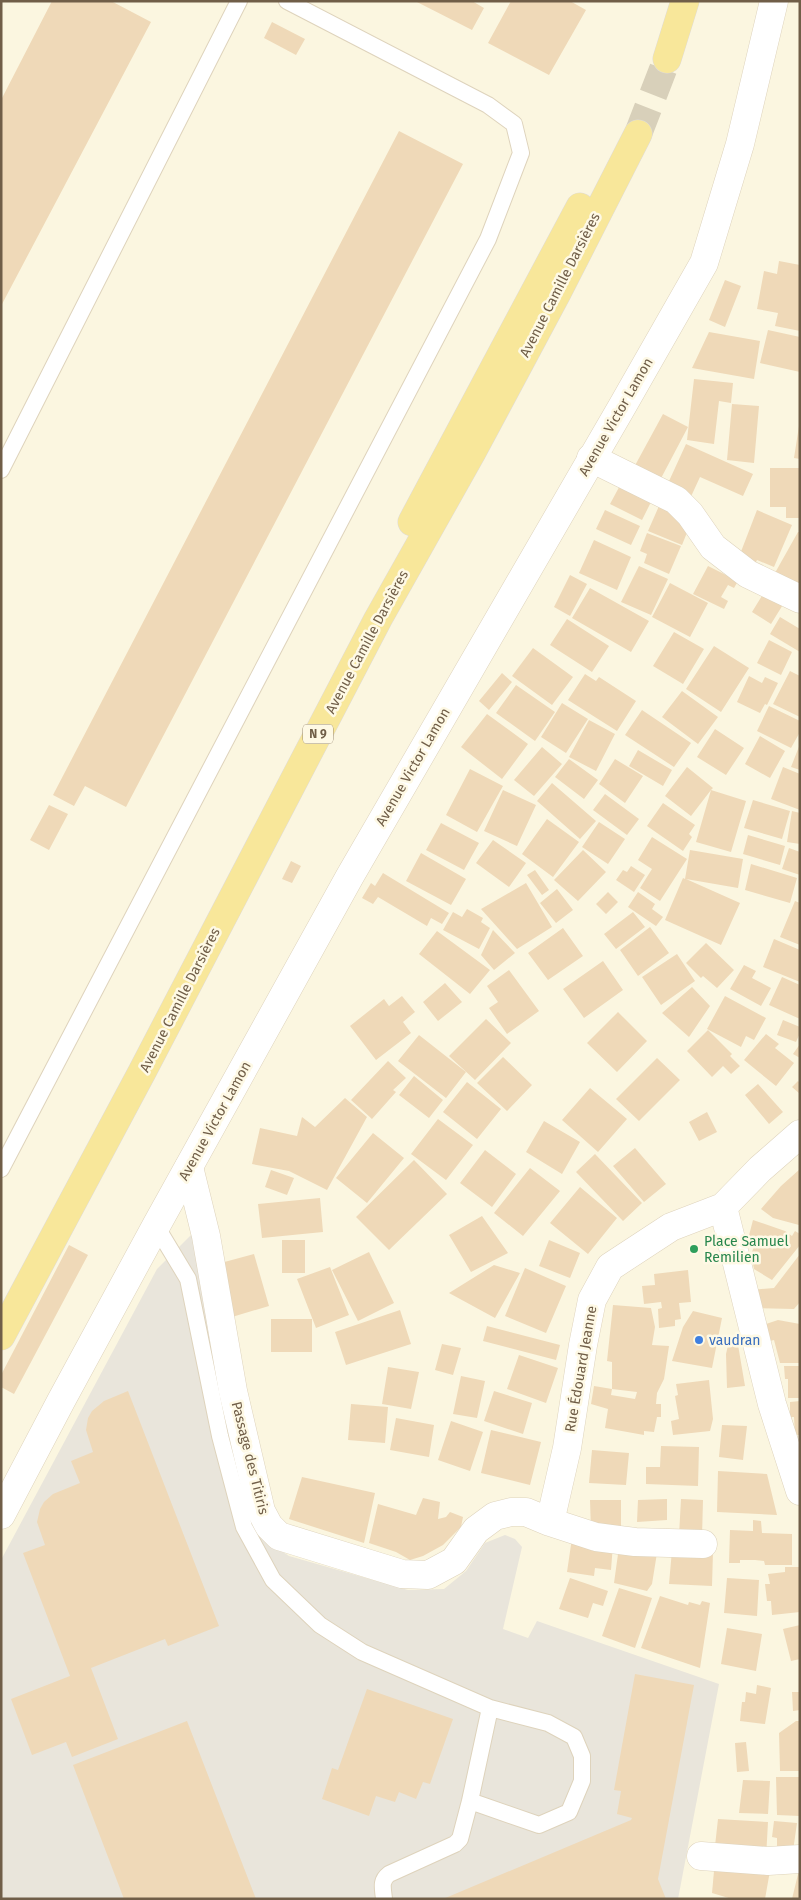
<svg xmlns="http://www.w3.org/2000/svg" width="801" height="1900" viewBox="0 0 801 1900" font-family="'Fira Sans',sans-serif">
<style>
.industrial{fill:#e9e5db}
.building{fill:#efd9b8}
.lines{fill:none;stroke-linecap:round;stroke-linejoin:round}
.primary-tunnel{stroke:#d8d0ba;stroke-width:28;stroke-dasharray:28 14;stroke-linecap:butt}
.service-casing{stroke:#ded3bc;stroke-width:18}
.minor-casing{stroke:#ded3bc;stroke-width:29}
.tertiary-casing{stroke:#ded3bc;stroke-width:29}
.primary-casing{stroke:#e0dcd7;stroke-width:29}
.service{stroke:#fff;stroke-width:16}
.minor{stroke:#fff;stroke-width:28}
.tertiary{stroke:#fff;stroke-width:28}
.primary{stroke:#f8e79a;stroke-width:28}
.leisure-dot{fill:#2e9e5b;stroke:#fef9e5;stroke-width:2}
.shop-dot{fill:#3f7fe0;stroke:#fef9e5;stroke-width:2}
.labels{text-anchor:middle;dominant-baseline:central;stroke-width:5;stroke-linejoin:round;paint-order:stroke}
.shield{fill:#fef9e5;stroke:#9b8c77;stroke-width:1}
.shield-label{font-size:12px;font-weight:bold;fill:#705e48}
.street-label{font-size:14px;fill:#705e48;stroke:#fef9e5}
.leisure-label{font-size:14px;fill:#27864d;stroke:#fef9e5;text-anchor:start}
.shop-label{font-size:14px;fill:#366cbe;stroke:#fef9e5;text-anchor:start}
</style>
<rect width="100%" height="100%" fill="#fbf6e0"/>
<path class="industrial" d="M192,1234L265,1540L289,1556L408,1590L444,1589L466,1571L485,1543L505,1535L515,1539L522,1547L503,1629L528,1638L537,1621L719,1684L678,1899H1V1560L157,1269Z"/>
<path class="building" d="M52,1H111L151,22L1,306V100Z
M415,1H472L484,8L472,30Z
M511,1H570L586,10L549,75L488,43Z
M272,22L305,39L296,55L264,38Z
M399,131L463,164L126,807L85,786L74,806L53,795Z
M779,261L800,265V331L775,326L778,313L757,309L764,271L777,274Z
M725,280L741,286L725,327L709,320Z
M768,330L800,337V372L760,363Z
M709,332L760,341L754,379L692,368Z
M694,379L733,383L731,403L719,401L714,444L687,440Z
M732,404L759,406L754,463L727,460Z
M663,414L688,427L658,484L632,471Z
M799,426H800V459L794,458Z
M686,444L753,474L743,496L700,477L688,503L664,492Z
M770,468H800V518H786V507H770Z
M624,478L655,494L642,520L610,504Z
M659,506L692,520L682,545L648,531Z
M605,510L640,526L631,545L596,529Z
M757,510L792,525L774,567L757,560L753,568L737,562Z
M798,532H800V595L771,580Z
M647,533L681,546L669,574L644,563L647,554L640,551Z
M594,540L631,557L617,590L579,573Z
M639,566L668,579L651,615L621,602Z
M708,566L738,581L734,588L728,585L721,597L728,601L724,609L693,594Z
M570,575L587,584L570,616L554,607Z
M670,583L708,603L690,637L652,617Z
M590,588L649,621L631,652L572,618Z
M765,591L784,603L771,624L752,612Z
M780,617L800,629V652L770,634Z
M567,619L609,646L592,672L550,645Z
M674,632L704,649L683,684L653,666Z
M769,640L792,652L781,675L757,663Z
M714,646L749,668L721,712L686,689Z
M533,648L573,677L552,705L512,676Z
M790,671L800,676V717L773,704Z
M502,673L512,682L489,710L479,701Z
M585,674L596,681L599,677L636,701L617,731L568,700Z
M749,676L762,683L765,677L778,683L767,705L765,704L760,713L737,702Z
M516,685L555,712L535,741L496,713Z
M682,691L718,717L698,744L662,717Z
M562,703L588,719L566,753L541,737Z
M769,706L800,721V732L791,748L757,731Z
M642,710L691,743L674,767L625,735Z
M487,714L528,744L502,779L461,747Z
M589,720L615,734L596,771L569,757Z
M715,729L744,748L726,775L697,757Z
M760,736L785,751L770,778L745,764Z
M800,744V770L791,767Z
M542,747L562,764L534,796L514,780Z
M638,750L672,770L663,786L629,766Z
M569,759L598,780L584,799L555,777Z
M615,759L643,776L625,803L599,784Z
M687,767L713,788L711,790L746,801L731,852L696,842L711,790L691,816L665,796Z
M783,767L800,774V810L771,799Z
M470,769L503,786L477,832L446,815Z
M552,783L596,821L580,839L537,801Z
M503,790L536,805L517,846L484,831Z
M605,794L639,819L627,835L593,810Z
M753,800L790,811L782,839L744,828Z
M663,803L695,825L689,834L692,837L683,851L647,826Z
M49,805L68,814L49,850L30,840Z
M792,811L800,813V844L787,842Z
M547,819L579,842L553,877L522,854Z
M599,822L625,839L608,864L582,847Z
M441,823L479,843L464,870L426,850Z
M748,835L785,846L780,865L743,854Z
M652,837L687,859L660,901L640,888L652,869L638,860Z
M493,840L526,863L509,887L476,863Z
M789,848L800,852V875L782,869Z
M583,850L606,872L578,901L554,880Z
M690,850L743,859L738,888L686,879L740,903L721,945L665,920L683,878L685,879Z
M421,853L466,879L451,905L406,881Z
M291,861L301,866L292,883L282,879Z
M751,864L797,878L790,903L745,890Z
M631,866L645,875L634,892L616,880L623,870L627,872Z
M535,870L549,890L542,895L527,875Z
M383,873L449,913L442,924L431,918L427,926L378,897L373,904L362,898L371,883L375,886Z
M526,883L552,927L517,949L481,909Z
M557,889L573,910L556,923L540,903Z
M608,892L618,902L606,914L596,904Z
M638,892L655,904L652,909L663,917L656,926L628,907Z
M795,901L800,903V945L780,937Z
M467,909L483,918L481,922L490,928L479,949L443,930L453,912L462,917Z
M633,912L645,927L616,949L604,934Z
M650,927L669,953L638,976L620,950Z
M563,928L583,956L548,980L528,953Z
M493,930L515,953L494,970L481,955Z
M437,931L490,970L470,994L419,954Z
M774,939L800,950V982L763,967Z
M706,943L734,970L717,988L703,976L701,978L686,963Z
M677,954L695,981L661,1005L642,977Z
M603,961L623,990L584,1018L563,989Z
M744,965L756,971L752,978L771,988L761,1006L730,989Z
M509,970L539,1011L507,1034L489,1008L498,1002L487,986Z
M782,977L800,985V1019L769,1005Z
M445,983L462,1002L438,1021L423,1002Z
M692,987L710,1006L689,1037L662,1013Z
M402,996L415,1012L403,1022L411,1033L376,1060L350,1026L384,999L389,1006Z
M725,996L766,1018L754,1040L746,1036L741,1047L707,1029Z
M618,1012L647,1041L617,1072L587,1043Z
M486,1019L511,1043L475,1080L449,1056Z
M783,1020L800,1027V1033L796,1042L777,1035Z
M708,1030L732,1054L730,1056L740,1066L731,1074L723,1066L712,1077L687,1051Z
M766,1034L779,1044L775,1048L794,1063L776,1086L744,1060Z
M419,1035L466,1072L446,1098L398,1061Z
M800,1044V1058L793,1054Z
M503,1057L532,1085L507,1111L477,1083Z
M657,1058L680,1080L639,1121L616,1099Z
M388,1061L406,1078L393,1090L396,1092L372,1119L351,1100Z
M414,1076L443,1100L429,1118L399,1095Z
M798,1081L800,1083V1094L792,1087Z
M467,1082L501,1109L477,1139L443,1112Z
M758,1084L783,1112L769,1124L745,1095Z
M590,1088L627,1119L598,1152L562,1120Z
M345,1098L367,1117L327,1190L289,1171L252,1164L260,1128L297,1136L302,1117L315,1127Z
M707,1112L717,1132L699,1141L689,1122Z
M438,1119L473,1145L446,1180L411,1154Z
M544,1121L580,1142L562,1174L526,1152Z
M373,1133L404,1158L367,1203L336,1178Z
M635,1148L666,1184L644,1202L613,1166Z
M485,1150L516,1174L492,1207L460,1183Z
M595,1154L642,1203L623,1221L576,1172Z
M414,1160L447,1194L389,1250L356,1217Z
M530,1168L560,1191L523,1236L494,1213Z
M800,1169V1223L799,1225L773,1218L761,1209L781,1186Z
M271,1170L294,1178L287,1195L265,1187Z
M580,1187L617,1218L588,1254L550,1223Z
M320,1198L323,1232L262,1238L258,1204Z
M482,1216L508,1253L471,1272L449,1235Z
M753,1220L785,1231L792,1236L795,1231L800,1234V1245L772,1280L754,1269L751,1254L754,1247L747,1243Z
M282,1240H305V1273H282Z
M549,1240L580,1253L570,1278L539,1266Z
M69,1245L88,1255L14,1394L1,1387V1375Z
M369,1252L394,1303L358,1321L332,1270Z
M254,1254L269,1306L232,1317L217,1264Z
M800,1254V1302L794,1309L756,1308L751,1290L774,1288Z
M494,1265L520,1273L495,1318L449,1293Z
M330,1267L349,1315L316,1328L297,1279Z
M525,1268L566,1286L546,1333L505,1316Z
M688,1270L691,1302L679,1303L681,1319L675,1320V1326L659,1328L658,1309L662,1308L661,1302L644,1304L642,1286L655,1285L654,1274Z
M613,1305L651,1308L655,1327L652,1345L669,1346L664,1379L657,1393L656,1404H661V1417H657L654,1432L644,1431V1435L605,1428L608,1409L591,1404L594,1386L612,1389L611,1395L635,1399L637,1392L612,1389V1362L607,1361Z
M400,1310L411,1344L346,1365L335,1332Z
M693,1311L722,1318L712,1368L672,1361L683,1327Z
M271,1319H312V1352H271Z
M778,1320L800,1324V1363H780L774,1340L770,1341L766,1324Z
M487,1326L560,1345L556,1360L483,1341Z
M730,1337L737,1339L745,1386L727,1388L726,1354Z
M442,1344L461,1348L453,1375L435,1370Z
M519,1355L558,1368L546,1403L507,1389Z
M784,1366H800V1398H788V1379H785Z
M388,1367L419,1372L411,1409L382,1404Z
M461,1376L485,1381L477,1418L453,1414Z
M709,1380L713,1419L710,1431L673,1435L671,1421L679,1419L675,1396L678,1395L676,1384Z
M128,1391L219,1626L168,1646L165,1639L91,1668L118,1739L72,1757L66,1742L32,1755L11,1699L70,1676L23,1553L45,1545L37,1522L40,1509L44,1502L53,1494L80,1483L71,1461L93,1452L86,1430L88,1418L92,1411L104,1401Z
M494,1391L532,1403L523,1434L484,1421Z
M800,1401V1435H795L794,1417H790V1402Z
M351,1404L388,1407L385,1443L348,1440Z
M396,1418L434,1425L429,1457L390,1450Z
M451,1421L483,1432L470,1471L438,1460Z
M722,1425L747,1426L743,1460L719,1457Z
M491,1430L541,1442L530,1485L481,1473Z
M661,1446L699,1447L698,1486L646,1484V1467H660Z
M592,1450L629,1453L626,1485L589,1483Z
M718,1471L767,1474L777,1515L717,1512Z
M302,1477L375,1493L364,1543L289,1519Z
M423,1498L440,1502L438,1519L446,1517L450,1512L463,1517L461,1527L443,1545L423,1556L410,1560L396,1552L369,1543L378,1504L416,1515Z
M667,1499V1520L637,1522L638,1500Z
M681,1499L703,1500L702,1537L679,1536Z
M590,1500H621V1528L591,1530Z
M753,1520L761,1521L762,1533L792,1534V1565H765L764,1561L755,1560H740V1563H729L730,1530L753,1531Z
M572,1538L613,1544L611,1570L595,1568L594,1576L567,1572Z
M619,1547L657,1553L652,1584L647,1591L614,1583Z
M672,1550L713,1552L712,1586L669,1584Z
M785,1567H800V1612L772,1615L771,1601H767L765,1584H770L768,1574L785,1572Z
M570,1578L608,1591L603,1606L593,1603L588,1618L559,1609Z
M727,1578L759,1580L757,1616L724,1613Z
M619,1588L652,1598L635,1648L602,1636Z
M660,1596L688,1605L689,1602L700,1605L702,1601L710,1603L700,1668L641,1648Z
M800,1625V1659L791,1661L783,1629Z
M727,1628L762,1634L756,1671L721,1664Z
M635,1674L694,1685L658,1879L666,1899H443L631,1820L632,1818L617,1814L621,1791L614,1790Z
M757,1685L771,1688L765,1724L740,1721L742,1702H745L746,1692L756,1694Z
M367,1689L453,1719L430,1784L423,1782L416,1799L399,1792L395,1802L376,1796L369,1816L322,1799L332,1768L338,1770Z
M792,1692H800V1710L793,1711Z
M187,1721L256,1899H124L73,1765Z
M796,1721H800V1771H780L779,1733Z
M746,1742L749,1771L737,1772L735,1743Z
M776,1777H800V1816L777,1815Z
M743,1780L770,1781L768,1814L739,1813Z
M718,1819L768,1822L766,1858L714,1855Z
M774,1821L797,1823L793,1851L777,1850V1838L772,1837Z
M715,1860L771,1865L765,1899H732L712,1893Z
M799,1870L800,1899H792Z"/>
<g class="lines">
<path class="primary-tunnel" d="M638,134L667,59"/>
<g class="service-casing">
<path id="service" d="M1,470L239,1
M1,1169L488,239L521,153L514,124L488,105L287,1
M156,1226L188,1279L220,1436L244,1527L273,1580L320,1625L362,1652L490,1708L548,1723L574,1737L582,1756V1781L569,1812L539,1825L470,1801
M384,1899C383,1888 380,1881 389,1874L455,1844L460,1839L470,1801L490,1708"/>
</g>
<g class="minor-casing">
<path id="minor" d="M591,458L676,500L690,514L713,547L748,574L800,599
M189,1167L206,1236L233,1391L261,1511L269,1526L279,1536L402,1574L428,1575L454,1561L476,1530L495,1516L511,1512H526L550,1522
M723,1207L772,1404L800,1491
M703,1544L635,1542L596,1537L550,1522L567,1448L583,1345L592,1300L610,1267L671,1227L723,1207L760,1169L800,1134
M701,1856L768,1861L800,1859"/>
</g>
<g class="tertiary-casing">
<path id="tertiary" d="M1,1515L61,1401L156,1226L350,876L623,405L704,263L740,144L774,1"/>
</g>
<g class="primary-casing">
<path id="primary" d="M667,59L685,1
M412,522L580,207
M1,1336L142,1072L378,619L472,452L557,293L638,134"/>
</g>
<use href="#service" class="service"/>
<use href="#minor" class="minor"/>
<use href="#tertiary" class="tertiary"/>
<use href="#primary" class="primary"/>
</g>
<circle class="leisure-dot" cx="694" cy="1249" r="5"/>
<circle class="shop-dot" cx="699" cy="1340" r="5"/>
<g class="labels">
<rect class="shield" x="303" y="724.5" width="30" height="19" rx="4"/>
<g class="shield-label">
<text x="318" y="734">N 9</text>
</g>
<g class="street-label">
<text transform="translate(560 285) rotate(-63)">Avenue Camille Darsières</text>
<text transform="translate(616 417) rotate(-60)">Avenue Victor Lamon</text>
<text transform="translate(367 642) rotate(-62)">Avenue Camille Darsières</text>
<text transform="translate(413 767) rotate(-60)">Avenue Victor Lamon</text>
<text transform="translate(180 1000) rotate(-63)">Avenue Camille Darsières</text>
<text transform="translate(215 1121) rotate(-61)">Avenue Victor Lamon</text>
<text transform="translate(581 1369) rotate(-80)">Rue Édouard Jeanne</text>
<text transform="translate(250 1458) rotate(76)">Passage des Titiris</text>
</g>
<g class="leisure-label">
<text x="704" y="1241">Place Samuel<tspan x="704" dy="16">Remilien</tspan></text>
</g>
<g class="shop-label">
<text x="709" y="1340">vaudran</text>
</g>
</g>
<rect width="801" height="1900" fill="none" stroke="#705e48" stroke-width="5"/>
</svg>
